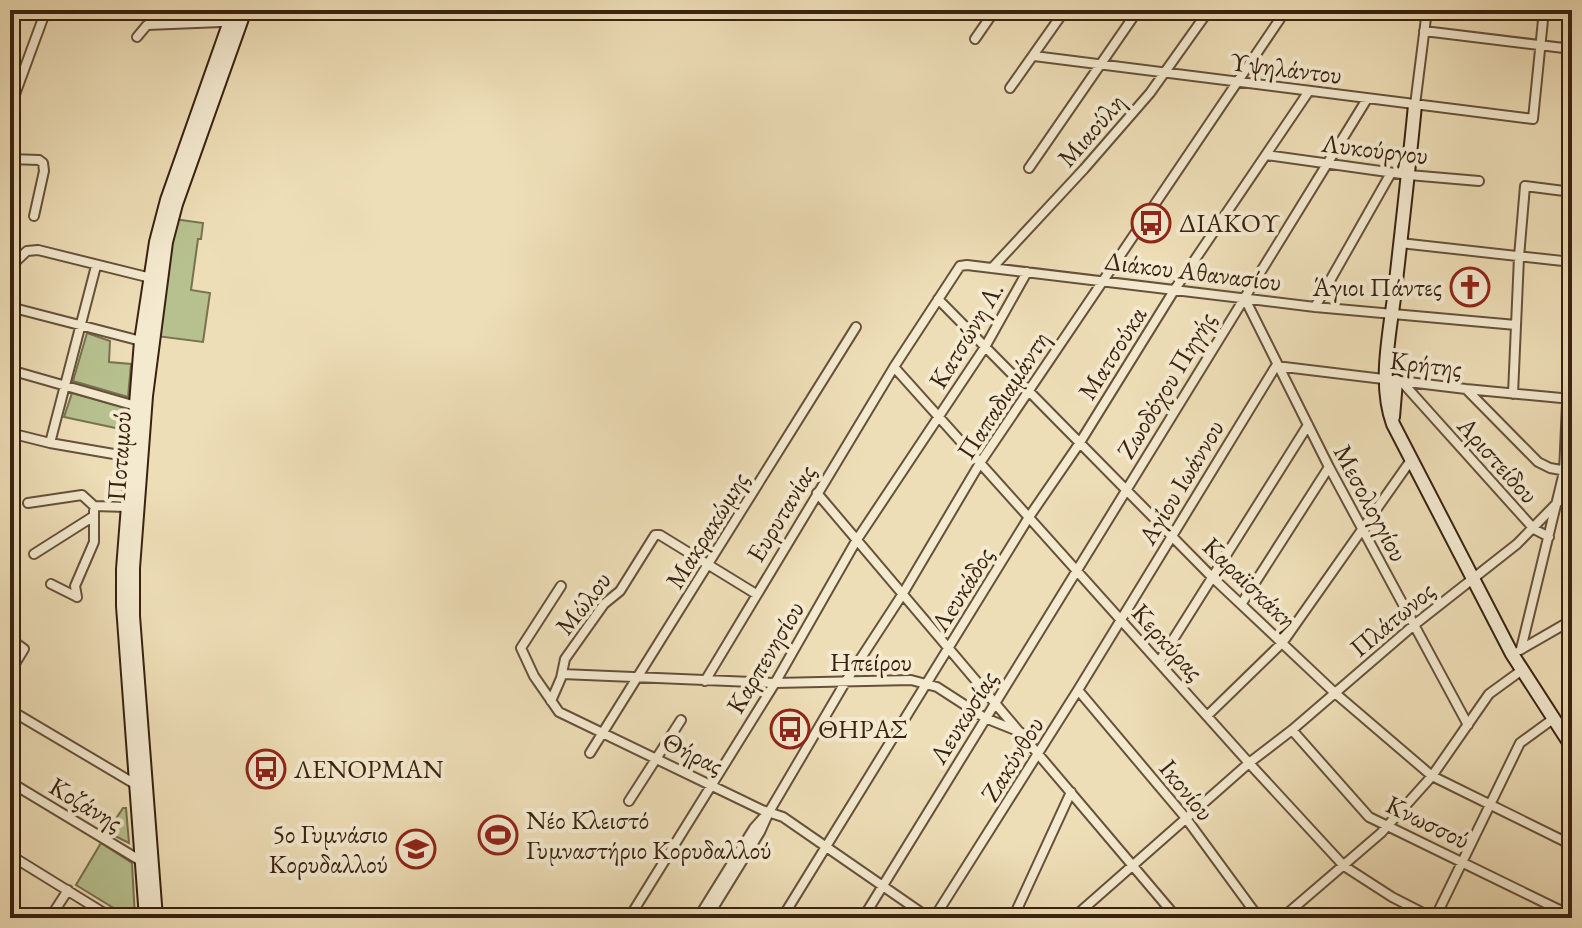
<svg xmlns="http://www.w3.org/2000/svg" width="1582" height="928" viewBox="0 0 1582 928" font-family="'EB Garamond',serif">
<style>
.green{fill:#b7c18f;stroke:#787250;stroke-width:2}
.lines{fill:none;stroke-linecap:round;stroke-linejoin:round}
.street-casing{stroke:#66513a;stroke-width:12}
.secondary-casing{stroke:#392211;stroke-width:16}
.street{stroke:#f4ead0;stroke-width:8}
.secondary{stroke:#f4ead0;stroke-width:12}
.labels{text-anchor:middle;dominant-baseline:central;stroke-width:8;stroke-linejoin:round;paint-order:stroke}
.street-label{font-size:26px;fill:#392211;stroke:#f4ead0}
.poi-label{font-size:26px;fill:#392211;stroke:#f4ead0;text-anchor:start}
</style>
<rect width="100%" height="100%" fill="#eedeb7"/>
<filter id="stains"><feTurbulence type="fractalNoise" baseFrequency=".0025" numOctaves="4"/><feColorMatrix values="0 0 0 0 .2 0 0 0 0 .09 0 0 0 0 .02 0 0 0 .5 -.17"/></filter>
<radialGradient id="worn" r=".72"><stop offset=".6" stop-color="#630" stop-opacity="0"/><stop offset="1" stop-color="#630" stop-opacity=".3"/></radialGradient>
<path class="green" d="M174,219L203,223L201,239H198L191,290L210,293L203,342L156,336Z
M87,333L110,341L109,362L131,364L128,397L73,381Z
M72,393L126,408L125,430L64,417Z
M123,808H126L129,843L107,832Z
M101,843L132,863L135,918H130L76,885Z"/>
<g class="lines">
<g class="street-casing">
<path id="street" d="M1424,31L1572,49
M137,37L147,25L221,22
M975,39L995,10
M1034,56L1533,119L1544,10
M1010,88L1065,10
M1415,105L1427,10
M10,108L46,10
M1266,155L1409,175L1479,181
M10,159L39,160L43,163L44,171L34,216
M1029,168L1138,10
M1400,243L1572,262
M10,267L27,251L38,250L151,278
M992,268L1084,169L1150,93L1209,10
M1244,297L1329,467L1468,725
M938,299L1212,577L1335,693L1432,776L1572,845
M10,307L145,342
M1315,307L1391,173
M1276,366L1466,389L1572,399
M894,367L1249,763L1344,866L1392,897L1433,918
M10,370L136,406
M1402,382L1534,529L1549,537
M1467,390L1538,462L1550,468L1572,472
M1513,394L1519,257L1525,186L1572,192
M10,433L50,443L131,457
M50,443L96,266
M817,493L1177,918
M28,503L82,495L94,506L127,507
M34,554L94,516V511
M51,584L77,597
M561,586L521,648L534,676L559,712L762,810L783,817L929,918
M77,597L75,586L94,542V516
M1242,603L1329,467
M10,639L24,649L10,672
M1521,649L1564,472L1572,290
M1520,650L1572,620
M1159,662L1308,425
M562,674L775,683L911,680L937,687L985,718L1020,732
M705,681L894,367L960,266L967,265L1315,307L1516,325
M1078,690L1185,817L1259,918
M551,701L561,678L565,659L604,604L620,591L655,535H660L756,594
M10,710L135,784
M1207,716L1283,642L1411,460
M1292,730L1369,817L1572,916
M590,753L856,327
M10,782L141,861
M629,801L681,720
M10,855L112,918
M50,918L68,890
M629,918L775,683L856,541L985,347L1027,272
M698,918L754,828L763,818
M707,918L760,832L769,812L846,681L902,595L980,463L1286,10
M782,918L1029,517L1079,444L1175,289L1309,91
M863,918L1367,99
M934,918L1078,690L1276,366
M1013,918L1071,792
M1073,918L1249,763L1292,730L1414,625L1517,544L1558,502
M1282,918L1381,833L1432,776L1489,694L1522,670
M1435,918L1520,743L1553,719"/>
</g>
<g class="secondary-casing">
<path id="secondary" d="M1415,105C1409,167 1402,228 1395,290C1390,332 1378,383 1393,424L1512,654L1572,747
M1393,417L1396,381
M146,918L123,606V569L141,341L156,242L167,200L234,10
M156,918L133,616V568L146,396L166,242L176,204L245,10"/>
</g>
<use href="#street" class="street"/>
<use href="#secondary" class="secondary"/>
</g>
<defs>
<g id="bus-ring" transform="scale(2)"><circle r="9.5" fill="#f4ead0" stroke="#8f2418" stroke-width="1.5"/><path d="M-5-6H5V4H4V6H2V4H-2V6H-4V4H-5ZM-3.5-4V0h7V-4ZM-3.5 1.2v1.5H-2V1.2ZM2 1.2v1.5H3.5V1.2Z" fill="#8f2418"/></g>
<g id="church-ring" transform="scale(2)"><circle r="9.5" fill="#f4ead0" stroke="#8f2418" stroke-width="1.5"/><path d="M-1.2-6h2.4v3.5h3.3v2.4h-3.3V6h-2.4V-.1h-3.3v-2.4h3.3Z" fill="#8f2418"/></g>
<g id="stadium-ring" transform="scale(2)"><circle r="9.5" fill="#f4ead0" stroke="#8f2418" stroke-width="1.5"/><path d="M0-5a6.5 5 0 1 0 0 10a6.5 5 0 1 0 0-10ZM-3.5-1.8h7v3.6h-7Z" fill="#8f2418"/></g>
<g id="school-ring" transform="scale(2)"><circle r="9.5" fill="#f4ead0" stroke="#8f2418" stroke-width="1.5"/><path d="M0-5L7-2L0 1L-7-2ZM-4 1L0 2.5L4 1V4Q0 6-4 4Z" fill="#8f2418"/></g>
</defs>
<g fill-rule="evenodd">
<use href="#bus-ring" x="1151" y="223"/>
<use href="#church-ring" x="1470" y="287"/>
<use href="#bus-ring" x="790" y="729"/>
<use href="#bus-ring" x="266" y="769"/>
<use href="#stadium-ring" x="498" y="835"/>
<use href="#school-ring" x="416" y="849"/>
</g>
<g class="labels">
<g class="street-label">
<text transform="translate(1286 68) rotate(7)">Υψηλάντου</text>
<text transform="translate(1091 130) rotate(-49)">Μιαούλη</text>
<text transform="translate(1375 149) rotate(7)">Λυκούργου</text>
<text transform="translate(1193 271) rotate(7)">Διάκου Αθανασίου</text>
<text transform="translate(966 335) rotate(-59)">Κατσώνη Λ.</text>
<text transform="translate(1112 353) rotate(-58)">Ματσούκα</text>
<text transform="translate(1426 364) rotate(7)">Κρήτης</text>
<text transform="translate(1166 385) rotate(-59)">Ζωοδόχου Πηγής</text>
<text transform="translate(1003 395) rotate(-57)">Παπαδιαμάντη</text>
<text transform="translate(119 456) rotate(-86)">Ποταμού</text>
<text transform="translate(1498 460) rotate(48)">Αριστείδου</text>
<text transform="translate(1181 482) rotate(-59)">Αγίου Ιωάννου</text>
<text transform="translate(1371 503) rotate(62)">Μεσολογγίου</text>
<text transform="translate(781 513) rotate(-59)">Ευρυτανίας</text>
<text transform="translate(707 530) rotate(-58)">Μακρακώμης</text>
<text transform="translate(1250 583) rotate(44)">Καραϊσκάκη</text>
<text transform="translate(962 589) rotate(-58)">Λeυκάδος</text>
<text transform="translate(583 603) rotate(-52)">Μώλου</text>
<text transform="translate(1392 619) rotate(-40)">Πλάτωνος</text>
<text transform="translate(1168 642) rotate(48)">Κερκύρας</text>
<text transform="translate(765 657) rotate(-59)">Καρπενησίου</text>
<text x="871" y="662">Ηπείρου</text>
<text transform="translate(963 717) rotate(-58)">Λευκωσίας</text>
<text transform="translate(693 753) rotate(26)">Θήρας</text>
<text transform="translate(1012 759) rotate(-58)">Ζακύνθου</text>
<text transform="translate(1187 790) rotate(51)">Ικονίου</text>
<text transform="translate(86 804) rotate(31)">Κοζάνης</text>
<text transform="translate(1428 822) rotate(26)">Κνωσσού</text>
</g>
<g class="poi-label">
<text x="1179" y="223">ΔΙΑΚΟΥ</text>
<text x="1442" y="287" text-anchor="end">Άγιοι Πάντες</text>
<text x="818" y="729">ΘΗΡΑΣ</text>
<text x="294" y="769">ΛΕΝΟΡΜΑΝ</text>
<text x="526" y="820">Νέο Κλειστό<tspan x="526" dy="30">Γυμναστήριο Κορυδαλλού</tspan></text>
<text x="388" y="834" text-anchor="end">5ο Γυμνάσιο<tspan x="388" dy="30">Κορυδαλλού</tspan></text>
</g>
</g>
<rect width="1582" height="928" fill="none" stroke="#eedeb7" stroke-width="40"/>
<rect x="12" y="12" width="1558" height="904" fill="none" stroke="#392211" stroke-width="4"/>
<rect x="20" y="20" width="1542" height="888" fill="none" stroke="#392211" stroke-width="2"/>
<rect width="100%" height="100%" filter="url(#stains)"/>
<rect width="100%" height="100%" fill="url(#worn)"/>
</svg>
